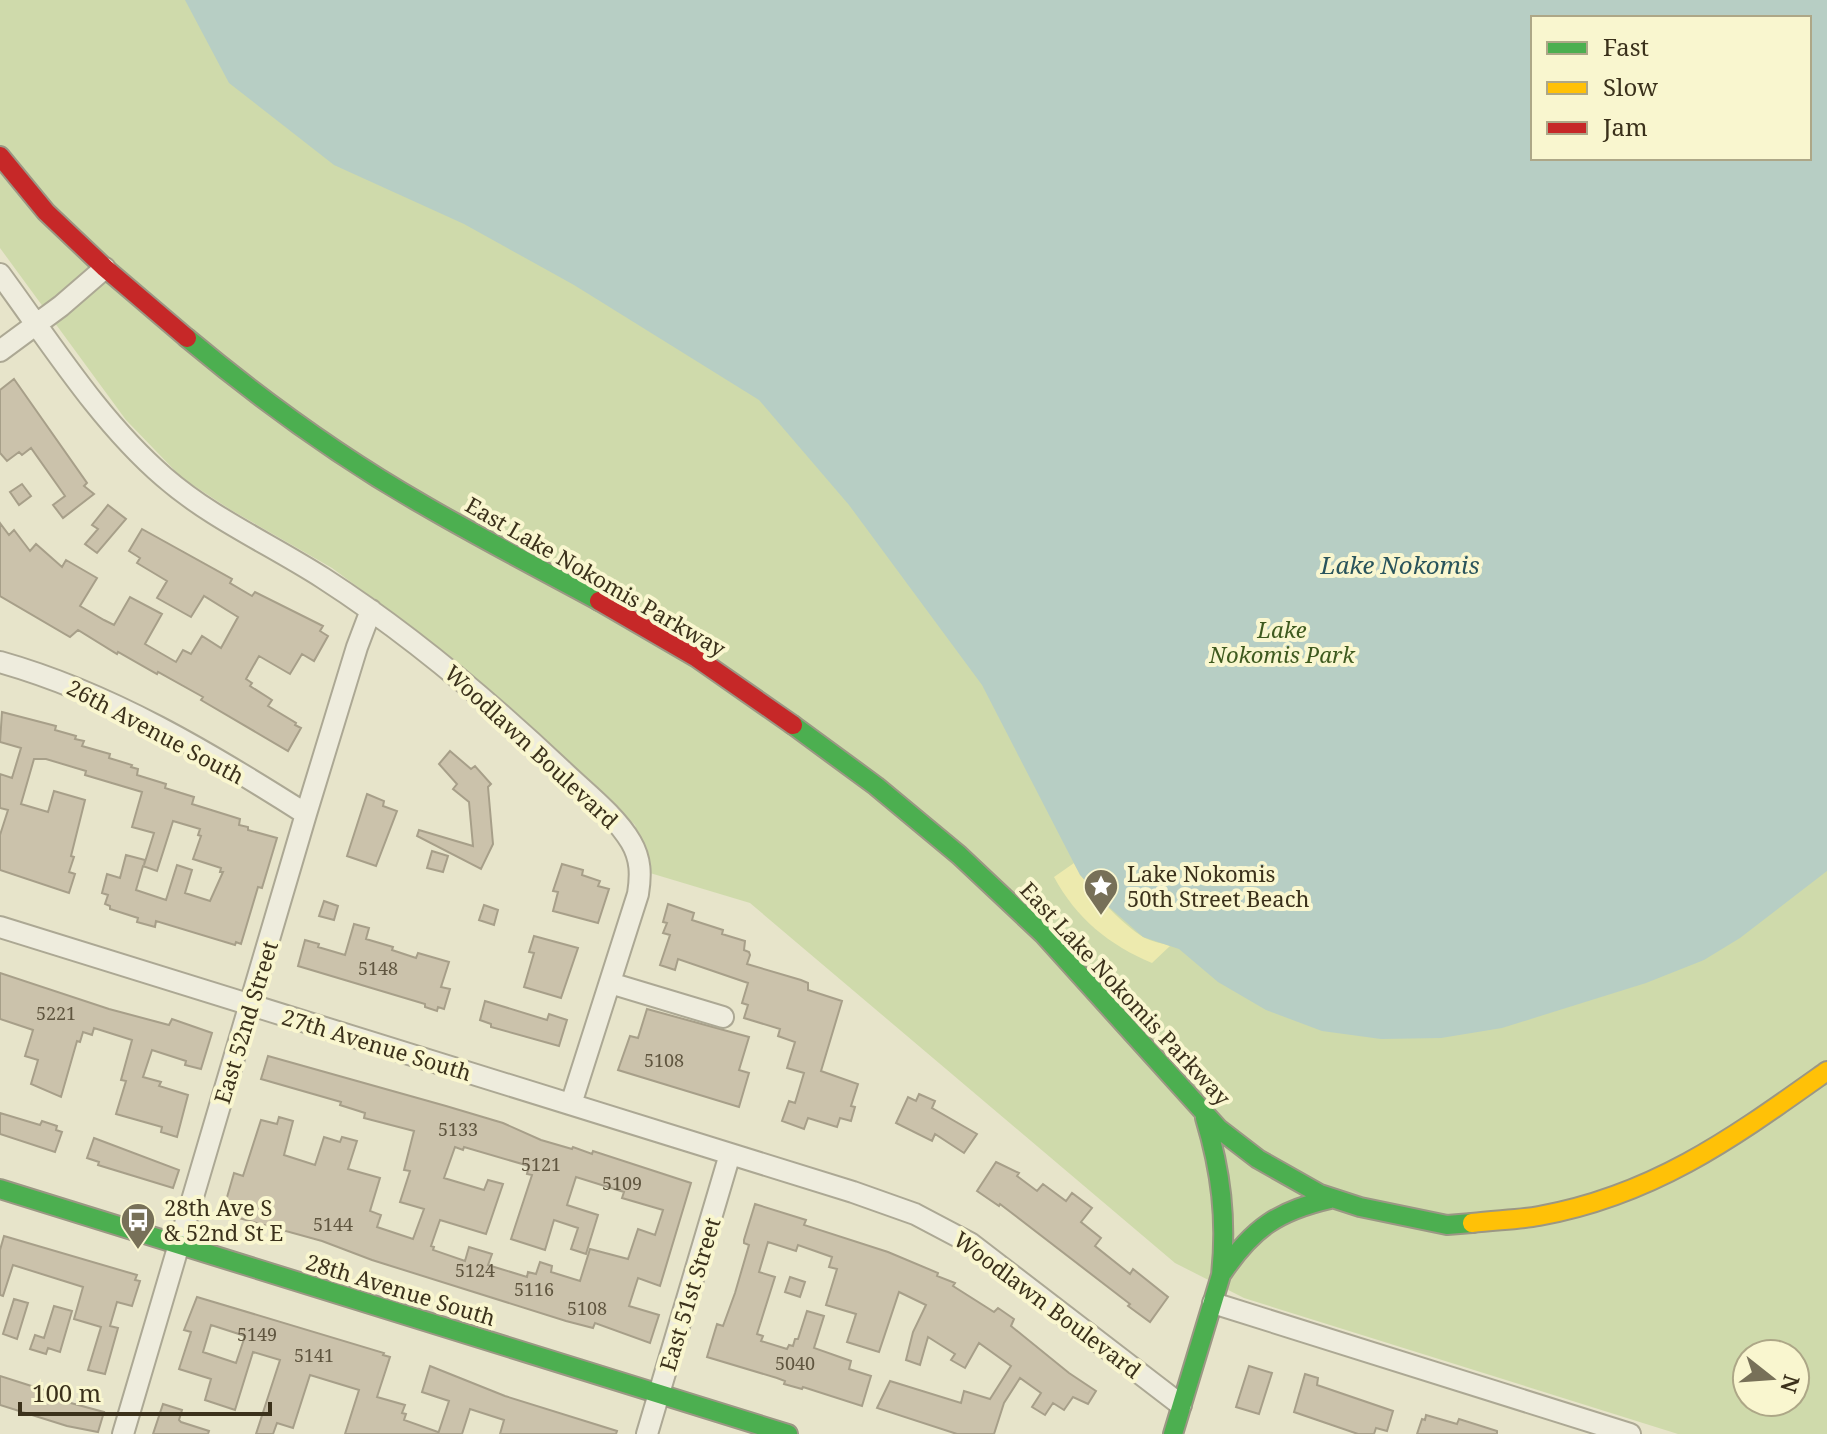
<svg xmlns="http://www.w3.org/2000/svg" width="1827" height="1434" viewBox="0 0 1827 1434" font-family="'Noto Serif',serif">
<style>
.green{fill:#cfdaab;fill-rule:evenodd}
.sand{fill:#edeaae}
.water{fill:#b7cec4;fill-rule:evenodd}
.building{fill:#cbc2ab;stroke:#a79f89;stroke-width:2;fill-rule:evenodd}
.lines{fill:none;stroke-linecap:round;stroke-linejoin:round}
.street-casing{stroke:#aca894;stroke-width:24}
.fast-casing{stroke:#9b9784;stroke-width:22}
.slow-casing{stroke:#9b9784;stroke-width:22}
.jam-casing{stroke:#9b9784;stroke-width:22}
.street{stroke:#eeecdd;stroke-width:20}
.fast{stroke:#4caf50;stroke-width:18}
.slow{stroke:#ffc107;stroke-width:18}
.jam{stroke:#c62828;stroke-width:18}
.labels{text-anchor:middle;dominant-baseline:central;stroke-width:8;stroke-linejoin:round;paint-order:stroke}
.number-label{font-size:18px;fill:#5f553f}
.street-label{font-size:22px;fill:#3b311b;stroke:#f9f6cf}
.park-label{font-size:22px;font-style:italic;fill:#3e5a1f;stroke:#f9f6cf}
.poi-label{font-size:22px;fill:#3b311b;stroke:#f9f6cf;text-anchor:start}
.water-label{font-size:24px;font-style:italic;fill:#29545c;stroke:#f9f6cf}
</style>
<rect width="100%" height="100%" fill="#e7e4ca"/>
<path class="green" d="M0,0H1827V1434H1678L1244,1298L1175,1263L750,903L650,873L635,825L464,670L413,628L332,568L231,510L182,478L126,420L0,248ZM1533,18H1809V158H1533ZM1747,1354H1795V1402H1747Z"/>
<path class="sand" d="M1074,863C1084,884 1124,927 1145,938C1153,942 1162,943 1170,946L1152,963C1109,945 1076,918 1054,877Z"/>
<path class="water" d="M185,0H1827V871L1740,938L1704,960L1646,983L1502,1028L1441,1038L1381,1039L1322,1031L1266,1010L1218,982L1179,949L1143,937L1110,908L1080,875L982,685L849,505L759,400L574,285L464,224L334,165L229,83ZM1533,18H1809V158H1533Z"/>
<path class="building" d="M14,379L87,483L84,486L94,494L63,518L53,505L65,496L31,448L22,455L19,452L7,461L0,453V390Z
M22,484L31,496L19,505L10,492Z
M108,505L126,519L97,553L85,544L98,529L92,525Z
M0,523L9,535L14,530L30,551L36,544L62,567L66,560L97,578L80,606L104,620L114,625L130,597L162,614L145,644L176,662L183,650L191,654L202,636L221,648L238,617L204,596L191,617L157,598L167,581L137,563L140,558L129,551L142,529L232,579L230,583L252,596L255,592L323,626L320,631L328,636L314,661L302,654L290,674L259,656L246,679L252,683L250,686L272,700L268,706L296,723L295,725L301,728L288,751L201,700L203,697L158,672L157,674L118,652L117,654L78,630L70,637L0,596Z
M2,712L56,726L55,730L76,736L75,739L84,741L82,746L110,754L109,758L132,765L131,767L138,769L137,775L166,784L165,788L194,797L192,804L240,819L239,825L248,827V830L277,838L262,888L258,887L241,944L236,942L235,945L156,921L155,927L137,922L138,918L110,909V906L105,904L108,895L102,893L107,874L120,878L126,855L145,860L144,865L154,833L132,827L142,792L85,775L86,771L46,759H34L21,804L48,812L54,791L85,800L71,856L74,857L69,872L75,874L69,893L0,870V835L8,810L0,808V774L12,778L21,748L0,742ZM173,821L200,829L198,835L201,836L193,859L221,868L220,872H223L210,901L185,893L192,870L177,865L166,900L136,890L143,866L157,871Z
M450,751L471,769L475,766L491,784L488,787L493,844L481,869L417,836L419,830L473,846L469,802L453,789L457,784L439,764Z
M367,794L384,801L383,806L397,811L376,866L347,856Z
M432,851L448,856L443,872L427,868Z
M562,864L583,870L582,875L600,881L598,886L609,889L598,923L553,911L558,892L553,891Z
M324,901L338,906L334,920L319,916Z
M668,904L694,913L692,920L723,930L722,934L745,941L744,950L749,952L750,955L747,964L801,980L808,983V990L842,1001L821,1071L858,1084L851,1106L855,1107L851,1121L840,1118L837,1127L808,1118L804,1129L782,1121L789,1101L795,1103L804,1073L787,1068L795,1042L778,1036L780,1029L744,1018L748,1005L742,1003L748,983L678,959L675,970L660,965L670,935L663,933L667,923L663,922Z
M484,905L498,910L494,925L479,920Z
M354,924L369,928L366,939L393,947L392,950L416,958L418,953L449,962L441,987L450,989L444,1009L438,1007L437,1011L425,1007V1004L298,966L305,940L319,944L318,947L345,955Z
M534,936L578,948L561,998L524,987L534,953L529,952Z
M0,973L109,1009L169,1025L172,1019L212,1033L201,1069L185,1065L186,1061L152,1050L143,1077L161,1082L159,1086L188,1095L177,1137L161,1132L162,1127L116,1114L126,1081L121,1080L132,1040L94,1028L92,1035L83,1032L80,1042L77,1041L61,1097L31,1084L38,1060L25,1056L33,1030L0,1019Z
M485,1001L547,1020L549,1014L567,1020L559,1046L491,1027V1024L480,1020Z
M647,1009L749,1037L739,1070L749,1073L739,1107L618,1070L630,1036L638,1038Z
M268,1056L446,1106L503,1123L541,1140L572,1149L573,1147L592,1154L593,1151L691,1183L660,1286L638,1278L629,1306L659,1315L650,1343L595,1323L593,1328L566,1321L372,1260L322,1241L228,1215L229,1213L223,1211L234,1173L243,1176L261,1120L277,1124L279,1117L293,1121L284,1155L315,1165L324,1137L340,1142L342,1137L357,1141L348,1169L380,1178L370,1211L381,1215L377,1227L413,1239L424,1209L400,1202L410,1171L404,1170L414,1131L364,1118L365,1113L340,1105L341,1102L261,1079ZM455,1147L463,1150L464,1147L529,1166L527,1174L532,1175L511,1239L545,1250L554,1220L578,1228L571,1249L586,1254L598,1215L567,1205L576,1177L624,1192L622,1198L663,1210L655,1235L638,1229L628,1259L590,1249L580,1281L551,1272L552,1266L540,1262L536,1274L528,1272L527,1277L488,1265L492,1254L469,1247L465,1261L433,1250L434,1247L431,1246L440,1220L486,1234L503,1184L488,1180L484,1190L444,1178Z
M919,1094L935,1101L932,1108L977,1134L964,1153L935,1134L932,1141L896,1123L908,1097L916,1101Z
M0,1113L40,1125L42,1121L57,1126L56,1130L62,1132L55,1152L0,1134Z
M94,1138L179,1170L173,1188L98,1165L99,1162L87,1158Z
M996,1162L1019,1173L1017,1176L1037,1191L1043,1184L1066,1201L1072,1193L1092,1208L1081,1222L1101,1238L1095,1246L1130,1274L1133,1269L1168,1297L1150,1322L1128,1306L1130,1304L1000,1204L999,1206L977,1191Z
M755,1204L806,1220L804,1225L888,1252L938,1273L937,1276L955,1283L953,1286L994,1312L998,1308L1014,1319L1011,1326L1069,1373L1096,1391L1088,1404L1073,1397L1064,1410L1053,1403L1045,1415L1032,1407L1041,1393L1020,1378L1004,1403L994,1434H957L877,1408L890,1381L961,1403L964,1391L990,1399L1011,1366L979,1343L965,1368L951,1360L955,1354L928,1337L920,1365L906,1360L913,1332L926,1305L899,1292L879,1352L847,1342L856,1314L826,1305L837,1269L829,1267L832,1257L798,1245L796,1251L768,1242L759,1272L775,1277L757,1334L763,1336L761,1341L787,1349L789,1345L793,1346L795,1339H798L807,1311L824,1316L814,1348L851,1361L849,1369L871,1376L862,1406L803,1387L802,1389L784,1384L785,1381L777,1378L707,1357L717,1324L723,1326L735,1293L749,1245L744,1243V1240Z
M4,1236L137,1275L135,1280L140,1281L132,1306L117,1302L110,1326L118,1328L105,1374L88,1370L101,1327L74,1319L83,1287L13,1265L3,1296L0,1295V1250Z
M790,1277L805,1282L800,1297L785,1292Z
M197,1297L384,1353L383,1355L390,1357L377,1397L405,1405L402,1413L406,1414L404,1420L438,1432V1434H345L359,1390L310,1375L293,1428L277,1423L273,1434H256L280,1360L253,1352L235,1410L205,1400L211,1379L179,1369L191,1332L184,1330ZM211,1325L245,1336L236,1363L203,1352Z
M14,1299L28,1303L17,1339L3,1334Z
M54,1306L72,1311L60,1352L48,1348L46,1354L30,1349L35,1335L44,1338Z
M430,1366L505,1396L617,1431L616,1434H500L504,1420L470,1409L462,1434H438L449,1401L422,1392Z
M1249,1366L1272,1373L1259,1414L1236,1407Z
M1305,1374L1318,1378L1317,1385L1393,1411L1387,1431L1376,1428L1374,1434H1358L1294,1412Z
M0,1376L47,1391L45,1396L104,1412L98,1432L67,1426L0,1405Z
M163,1404L182,1410L179,1420L181,1422L209,1431L208,1434H153Z
M1426,1415L1457,1424L1459,1419L1497,1431V1434H1417L1422,1419L1425,1420Z"/>
<g class="lines">
<g class="street-casing">
<path id="street" d="M0,274C50,342 100,422 164,477C211,518 270,544 323,578C410,634 488,700 564,772C586,793 615,815 631,842C641,859 641,875 638,894L571,1104
M0,351L61,306L105,268
M0,662C110,693 210,753 306,814
M0,927L853,1192L915,1214L970,1243L1181,1405
M610,983L723,1017
M1213,1303L1630,1434
M123,1434L306,814L357,647L371,610
M647,1434L730,1154"/>
</g>
<g class="fast-casing">
<path id="fast" d="M187,338C260,399 340,457 422,504C480,538 540,569 599,601
M793,725L876,786L959,855L1043,934L1219,1129L1258,1159L1320,1194L1360,1207L1447,1225L1472,1223
M0,1189L788,1434
M1223,1272C1253,1228 1278,1211 1330,1199
M1173,1434L1221,1275C1227,1220 1221,1171 1205,1118"/>
</g>
<g class="slow-casing">
<path id="slow" d="M1472,1223C1494,1220 1518,1220 1539,1216C1655,1195 1734,1137 1827,1071"/>
</g>
<g class="jam-casing">
<path id="jam" d="M0,156L46,212L105,268L187,338
M599,601L697,658L793,725"/>
</g>
<use href="#street" class="street"/>
<use href="#fast" class="fast"/>
<use href="#slow" class="slow"/>
<use href="#jam" class="jam"/>
</g>
<defs>
<g id="sight-pin" transform="scale(1.8)"><path d="M0 17L-7.5 6A9.5 9.5 0 1 1 7.5 6Z" fill="#777058" stroke="#f9f6cf"/><path d="M0-6L1.8-2.2L6-1.7L2.9 1.2L3.7 5.4L0 3.3L-3.7 5.4L-2.9 1.2L-6-1.7L-1.8-2.2Z" fill="#fff"/></g>
<g id="bus-pin" transform="scale(1.8)"><path d="M0 17L-7.5 6A9.5 9.5 0 1 1 7.5 6Z" fill="#777058" stroke="#f9f6cf"/><path d="M-5-6H5V4H4V6H2V4H-2V6H-4V4H-5ZM-3.5-4V0h7V-4ZM-3.5 1.2v1.5H-2V1.2ZM2 1.2v1.5H3.5V1.2Z" fill="#fff"/></g>
</defs>
<g fill-rule="evenodd">
<use href="#sight-pin" x="1101" y="886"/>
<use href="#bus-pin" x="138" y="1220"/>
</g>
<g class="labels">
<g class="number-label">
<text x="378" y="968">5148</text>
<text x="56" y="1013">5221</text>
<text x="664" y="1060">5108</text>
<text x="458" y="1129">5133</text>
<text x="541" y="1164">5121</text>
<text x="622" y="1183">5109</text>
<text x="333" y="1224">5144</text>
<text x="475" y="1270">5124</text>
<text x="534" y="1289">5116</text>
<text x="587" y="1308">5108</text>
<text x="257" y="1334">5149</text>
<text x="314" y="1355">5141</text>
<text x="795" y="1363">5040</text>
</g>
<g class="street-label">
<text transform="translate(596 576) rotate(30)">East Lake Nokomis Parkway</text>
<text transform="translate(156 731) rotate(28)">26th Avenue South</text>
<text transform="translate(532 746) rotate(43)">Woodlawn Boulevard</text>
<text transform="translate(1126 993) rotate(47)">East Lake Nokomis Parkway</text>
<text transform="translate(245 1022) rotate(-73)">East 52nd Street</text>
<text transform="translate(377 1044) rotate(17)">27th Avenue South</text>
<text transform="translate(401 1289) rotate(17)">28th Avenue South</text>
<text transform="translate(689 1294) rotate(-73)">East 51st Street</text>
<text transform="translate(1048 1304) rotate(37)">Woodlawn Boulevard</text>
</g>
<g class="park-label">
<text x="1282" y="629">Lake<tspan x="1282" dy="25">Nokomis Park</tspan></text>
</g>
<g class="poi-label">
<text x="1127" y="873">Lake Nokomis<tspan x="1127" dy="25">50th Street Beach</tspan></text>
<text x="164" y="1207">28th Ave S<tspan x="164" dy="25">&amp; 52nd St E</tspan></text>
</g>
<g class="water-label">
<text x="1400" y="564">Lake Nokomis</text>
</g>
</g>
<rect x="1531" y="16" width="280" height="144" fill="#f9f6cf" stroke="#ada787" stroke-width="2"/>
<rect x="1547" y="42" width="40" height="12" fill="#4caf50" stroke="#ada787" stroke-width="2"/>
<text x="1603" y="56" font-size="24" fill="#3b311b">Fast</text>
<rect x="1547" y="82" width="40" height="12" fill="#ffc107" stroke="#ada787" stroke-width="2"/>
<text x="1603" y="96" font-size="24" fill="#3b311b">Slow</text>
<rect x="1547" y="122" width="40" height="12" fill="#c62828" stroke="#ada787" stroke-width="2"/>
<text x="1603" y="136" font-size="24" fill="#3b311b">Jam</text>
<g transform="translate(1771 1378) rotate(107)"><circle r="38" fill="#f9f6cf" stroke="#ada787" stroke-width="2"/>
<path d="M0-6L14 30L0 20L-14 30Z" fill="#777058"/>
<text y="-12" font-size="22" font-weight="bold" text-anchor="middle" fill="#3b311b">N</text>
</g>
<path d="M20 1402v12h250v-12" fill="none" stroke="#3b311b" stroke-width="4"/>
<text x="32" y="1402" font-size="24" fill="#3b311b" stroke="#f9f6cf" stroke-width="6" paint-order="stroke">100 m</text>
</svg>
